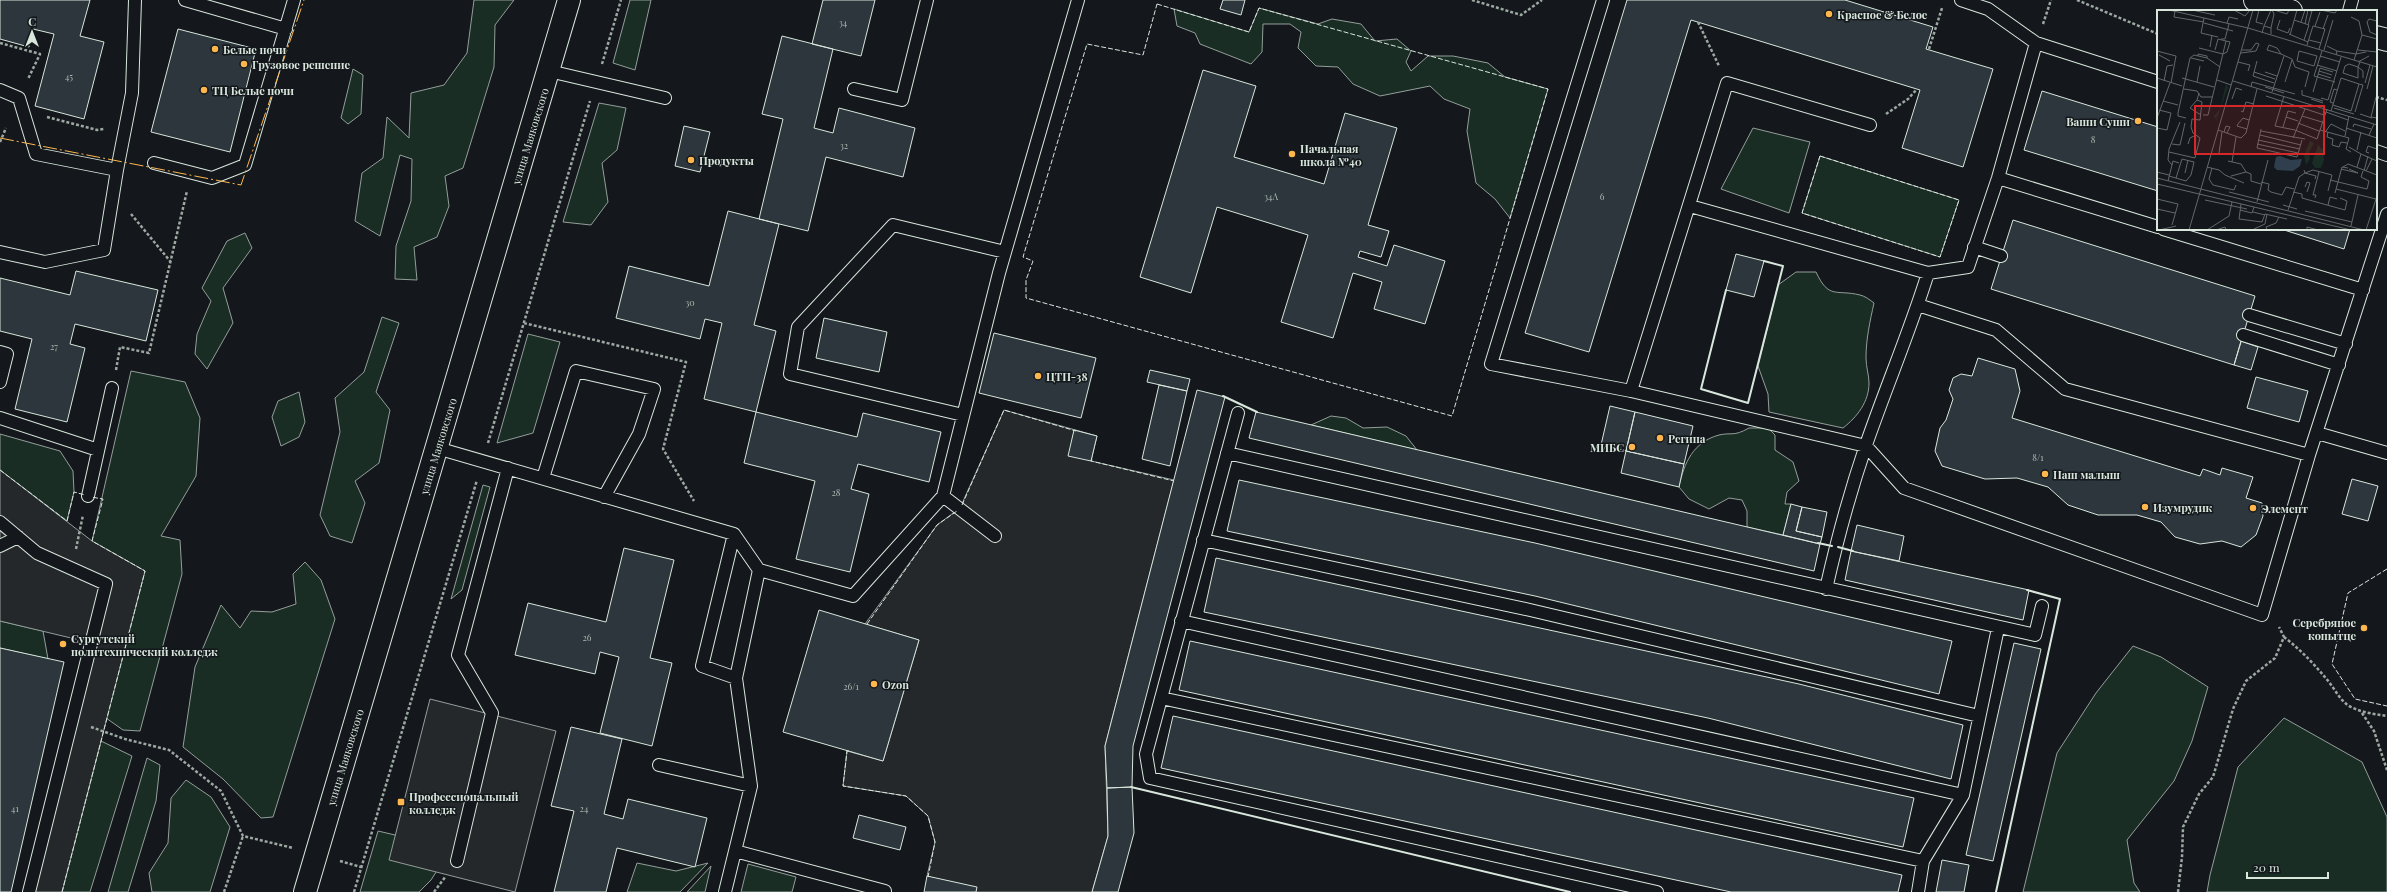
<svg xmlns="http://www.w3.org/2000/svg" width="2387" height="892" viewBox="0 0 2387 892" font-family="'Playfair Display',serif">
<style>
.green{fill:#1a2d24;stroke:#939e99}
.parking{fill:#24282b;stroke:#939e99}
.building{fill:#2c363c;stroke:#d8e6dc}
.lines{fill:none;stroke-linecap:round;stroke-linejoin:round}
.lane-casing{stroke:#d8e6dc;stroke-width:14}
.secondary-casing{stroke:#d8e6dc;stroke-width:24}
.path{stroke:#9da8a2;stroke-width:2.5;stroke-dasharray:3 2;stroke-linecap:butt}
.lane{stroke:#14181c;stroke-width:12}
.secondary{stroke:#14181c;stroke-width:22}
.fence{stroke:#d8e6dc;stroke-width:1;stroke-dasharray:5 2;stroke-linecap:butt}
.wall{stroke:#d8e6dc;stroke-width:2}
.power{stroke:#ffb74d;stroke-width:1;stroke-dasharray:14 3 2 3;stroke-linecap:butt}
.poi-dot{fill:#ffb74d;stroke:#14181c;stroke-width:1.5}
.labels{text-anchor:middle;dominant-baseline:central;stroke-width:3;stroke-linejoin:round;paint-order:stroke}
.number-label{font-size:9px;fill:#adbab4}
.poi-label{font-size:11px;font-weight:bold;fill:#d8e6dc;stroke:#14181c;text-anchor:start}
.street-label{font-size:11px;fill:#d8e6dc;stroke:#14181c}
.inset-road{fill:none;stroke:#626a69;stroke-width:1}
.view{fill:#d62828;fill-opacity:0.15;stroke:#d62828;stroke-width:2}
.inset-edge{fill:none;stroke:#d8e6dc;stroke-width:2}
</style>
<rect width="100%" height="100%" fill="#14181c"/>
<path class="green" d="M474,0H514L495,25L494,67L463,168L445,176L449,206L437,237L414,247L417,280L395,279L396,246L411,201L412,159L400,155L380,236L355,221L362,173L383,158L387,117L409,138L411,93L444,85L467,53Z
M630,0H651L635,70L613,63Z
M1259,8L1318,24L1332,19L1361,24L1375,41L1397,39L1411,51L1406,62L1411,71L1428,56H1453L1488,63L1505,77L1548,89L1510,218L1495,199L1476,183L1467,131L1470,109L1444,99L1430,86L1380,96L1353,84L1338,67L1316,66L1298,48L1301,32L1290,24H1263L1262,52L1251,64L1200,44L1195,33L1177,26L1174,9L1249,32Z
M353,69L363,75L361,114L348,124L341,118Z
M599,103L626,108L617,150L602,163L608,202L591,225L563,222Z
M1753,128L1810,142L1789,213L1721,189Z
M1820,156L1959,200L1940,257L1802,213Z
M245,233L252,248L223,288L233,323L207,369L195,354L197,334L211,301L202,288L227,241Z
M1796,272H1816C1829,300 1836,289 1860,295C1865,296 1870,300 1874,303C1870,321 1866,339 1866,358C1866,367 1869,375 1869,383C1869,402 1857,417 1843,428L1769,412L1768,394L1758,366L1778,285Z
M382,317L399,323L376,392L390,410L379,463L355,481L365,503L352,543L330,536L320,515L340,432L335,398L364,372Z
M528,334L560,342L533,433L497,443Z
M131,371L185,382L200,418L196,476L161,536L180,540L182,574L140,731L123,730L106,718L145,571L92,541Z
M299,392L305,422L299,437L281,446L272,417L278,401Z
M1331,416L1346,418L1363,428L1387,427L1406,436L1417,450L1311,425Z
M1749,428H1768L1775,435V450L1793,462L1799,481L1787,492L1785,504H1791L1783,535L1747,527V511L1742,500L1729,498L1709,509L1689,499L1679,487C1684,463 1693,442 1719,435C1732,432 1733,437 1749,428Z
M0,434L60,451L73,471L74,492L67,521L0,470Z
M483,485L490,487L462,590L451,599Z
M305,562L321,580L335,619L273,817L261,818L223,779L183,747L195,667L221,605L240,628L251,611L272,612L296,604L293,574Z
M0,621L43,631L48,659L0,648Z
M2133,646L2161,657L2208,687L2192,741L2174,781L2127,840L2134,883L2140,892H2023L2057,753L2096,693Z
M2284,718L2362,762L2387,817V892H2207L2210,875L2238,767Z
M101,741L132,756L90,892H62Z
M147,758L160,765L156,801L128,892H108Z
M186,780L211,797L230,827L210,892H152L149,873L168,843L171,798Z
M378,831L429,843L447,855L431,880L419,892H360Z
M637,863L676,871L708,863L680,892H627Z
M748,864L796,877L792,892H741Z
M711,866L705,892H687Z"/>
<path class="parking" d="M1004,410L1097,436L1091,461L1174,480L1105,746L1108,836L1092,892H976L927,876L935,842L928,816L906,796L843,786L847,751L883,761L919,640L865,624L937,525L960,508Z
M0,470L92,541L145,571L62,892H29L92,643L0,621Z
M430,699L556,731L515,892L389,860Z"/>
<path class="building" d="M0,0H90L80,36L104,42L84,119L35,106L54,34L33,29L29,47L0,39Z
M823,0H875L861,56L812,44Z
M1223,0H1245L1241,15L1220,9Z
M1627,0H1845L1933,27L1926,49L1993,69L1963,167L1902,148L1920,90L1691,20L1589,352L1525,333Z
M178,29L256,49L230,152L151,132Z
M782,36L833,49L814,128L833,133L839,108L915,128L903,177L826,157L808,231L759,219L783,119L762,114Z
M1203,70L1256,86L1234,157L1324,184L1345,113L1397,128L1368,225L1389,231L1381,257L1360,251L1358,257L1387,266L1394,245L1445,261L1425,324L1374,309L1382,282L1353,273L1333,338L1281,322L1308,235L1217,207L1191,293L1140,277Z
M2042,91L2158,127V191L2024,150Z
M684,126L710,132L700,172L675,166Z
M728,211L779,224L754,325L776,331L756,412L704,399L722,323L705,319L700,339L616,318L629,266L709,286Z
M2013,220L2255,296L2234,365L1991,289Z
M2281,229H2350L2344,249Z
M1736,254L1764,261L1754,297L1726,290Z
M76,271L158,290L146,341L75,324L70,344L85,348L67,422L15,409L32,339L0,331V278L70,295Z
M824,318L887,332L879,372L816,358Z
M994,333L1096,358L1081,418L979,393Z
M2241,341L2258,347L2251,370L2234,365Z
M1978,358L2015,369L2020,391L2012,418L2200,476L2203,469L2220,475L2222,468L2253,477L2246,498L2262,503L2263,516L2256,535L2241,547L2222,541L2200,544L2175,537L2161,522L2137,515H2098L2068,505L2048,487L2017,478L1985,479L1942,466L1935,451L1940,428L1946,420L1953,399L1949,390L1953,378L1961,374L1972,376Z
M1150,370L1190,379L1187,391L1147,382Z
M2256,377L2308,391L2299,422L2247,408Z
M1159,385L1187,391L1170,466L1142,459Z
M1197,390L1225,397L1133,746L1132,787L1107,788L1105,746Z
M1610,406L1635,412L1626,451L1601,445Z
M756,412L857,437L863,413L941,432L929,482L858,464L851,489L869,494L850,572L796,559L815,481L744,463Z
M1256,412L1820,544L1814,571L1249,438Z
M1635,412L1693,426L1684,464L1626,451Z
M1074,430L1097,436L1091,461L1068,456Z
M1626,451L1684,464L1679,487L1621,473Z
M2352,479L2378,486L2368,521L2342,514Z
M1239,480L1535,543L1952,641L1939,694L1535,596L1227,531Z
M1791,504L1802,507L1796,531L1822,537L1820,544L1783,535Z
M1802,507L1827,512L1822,537L1796,531Z
M1857,525L1904,536L1899,561L1851,551Z
M624,548L674,560L650,658L672,663L652,746L600,733L619,657L600,652L595,674L515,655L528,603L606,622Z
M1851,551L2029,590L2023,620L1845,580Z
M1216,558L1799,684L1963,725L1951,779L1708,718L1204,612Z
M819,610L919,640L883,761L783,732Z
M1190,641L1914,798L1903,847L1179,690Z
M2014,643L2041,649L1993,861L1966,855Z
M0,648L64,662L11,892H0Z
M1173,716L1902,875L1898,892H1731L1161,768Z
M571,727L622,739L604,814L623,819L628,799L707,818L695,867L617,848L606,892H554L574,811L551,806Z
M1132,787L1134,833L1118,892H1092L1108,836L1107,788Z
M859,815L906,827L900,850L853,838Z
M1942,860L1969,865L1964,892H1936Z
M927,876L977,887L976,892H924Z"/>
<g class="lines">
<g class="lane-casing">
<path id="lane" d="M185,0L286,29
M1603,0L1491,364L1631,391L1866,446L1904,488L2262,615L2309,455L2387,214
M1961,0L1988,9L2036,43L2158,82
M2349,11L2352,0
M549,71L665,98
M854,89L902,100L927,0
M0,90L19,98L36,154L117,170
M2376,151L2387,155
M154,163L212,178L245,165L294,0
M1998,178L2158,227
M1690,206L1928,273
M2163,229L2363,290
M1974,247L2001,256
M0,252L45,262L104,250L117,170L132,93L135,0
M1918,305L1996,330L2065,389L2309,455
M2249,315L2346,344
M2243,335L2339,365
M0,352L7,354L0,382
M1631,391L1727,83L1870,125
M1238,413L1146,754L1150,778L1657,892
M963,415L790,374L798,327L893,225L1005,252
M0,418L98,450
M2317,433L2387,453
M437,448L734,534L759,570L853,596L943,496L999,273L1078,0
M1227,453L2035,635L2042,606
M543,478L576,371L654,389L639,434L604,497
M88,496L112,388
M943,496L995,536
M0,522L37,553L106,584L29,892
M734,534L702,666L736,678
M1203,540L1530,610L1979,716
M0,546L18,537
M1826,589C1837,540 1850,492 1866,445C1886,387 1910,331 1928,273L1968,267L1998,178L2036,43
M1181,621L1963,795
M1161,698L1923,861
M659,765L751,786
M735,851L885,891
M457,861L492,713L458,655L508,468
M725,892L751,786L736,678L759,570
M1918,892L1923,861L1963,795L1998,628"/>
</g>
<g class="secondary-casing">
<path id="secondary" d="M2255,0L2291,11
M2376,37L2387,40
M305,892L569,0"/>
</g>
<path class="path" d="M1472,0L1521,15L1542,0
M2077,0L2158,34
M1698,22L1719,66
M2043,24L2051,0
M0,43L40,54L28,79
M1929,49L1942,8
M602,64L621,0
M2376,97L2387,100
M1886,114L1908,99L1917,89
M47,117L97,130L104,129
M0,142L6,128
M131,214L170,261
M524,323L686,362L663,449L694,501
M116,370L120,347L149,353L187,191
M488,443L590,101
M76,549L83,515
M2284,637C2301,650 2316,666 2329,682C2336,691 2341,702 2351,707C2363,713 2375,714 2387,716
M2362,713L2374,731L2387,770
M91,727L125,739L169,750L221,791L243,836L293,848
M340,861L361,867
M224,892L243,836
M354,892L477,480
M434,892L446,876
M2178,892L2182,857L2183,827L2199,794L2213,777L2233,709L2246,681L2275,658L2284,637L2279,627"/>
<use href="#lane" class="lane"/>
<use href="#secondary" class="secondary"/>
<path class="fence" d="M1157,4L1249,32L1259,8L1548,89L1452,416L1026,298V280L1033,261L1023,257L1087,44L1143,55Z
M1820,156L1959,200L1940,257L1802,213Z
M1092,459L1091,461L1174,481
M0,470L67,521L74,492L85,495
M962,505L1004,410L1076,431
M2387,569L2348,593L2332,664L2355,699L2387,706
M867,624L937,525L957,511
M849,751H847L843,786L906,796L928,816L935,842L928,877
M62,892L145,571L92,541L103,499L91,497"/>
<path class="wall" d="M1726,290L1701,389L1748,403L1783,266L1764,261
M1223,396L1257,412
M1818,543L1832,546
M1838,547L1853,551
M1131,787L1570,892
M1996,892L2060,599L2027,590"/>
<path class="power" d="M0,138L241,185L304,0"/>
</g>
<g class="poi-dot">
<circle cx="1829" cy="14" r="4"/>
<circle cx="215" cy="49" r="4"/>
<circle cx="244" cy="64" r="4"/>
<circle cx="204" cy="90" r="4"/>
<circle cx="2138" cy="121" r="4"/>
<circle cx="1292" cy="154" r="4"/>
<circle cx="691" cy="160" r="4"/>
<circle cx="1038" cy="376" r="4"/>
<circle cx="1660" cy="438" r="4"/>
<circle cx="1632" cy="447" r="4"/>
<circle cx="2045" cy="474" r="4"/>
<circle cx="2145" cy="507" r="4"/>
<circle cx="2253" cy="508" r="4"/>
<circle cx="2364" cy="628" r="4"/>
<circle cx="63" cy="644" r="4"/>
<circle cx="874" cy="684" r="4"/>
<rect x="397" y="798" width="8" height="8" rx="2"/>
</g>
<g class="labels">
<g class="number-label">
<text x="843" y="22">34</text>
<text x="69" y="76">45</text>
<text x="2093" y="139">8</text>
<text x="844" y="145">32</text>
<text x="1271" y="196">34А</text>
<text x="1602" y="196">6</text>
<text x="690" y="302">30</text>
<text x="54" y="346">27</text>
<text x="2038" y="457">8/1</text>
<text x="836" y="492">28</text>
<text x="587" y="637">26</text>
<text x="851" y="686">26/1</text>
<text x="15" y="808">41</text>
<text x="584" y="808">24</text>
</g>
<g class="poi-label">
<text x="1837" y="14">Красное &amp; Белое</text>
<text x="223" y="49">Белые ночи</text>
<text x="252" y="64">Грузовое решение</text>
<text x="212" y="90">ТЦ Белые ночи</text>
<text x="2130" y="121" text-anchor="end">Ваши Суши</text>
<text x="1300" y="148">Начальная<tspan x="1300" dy="13">школа №40</tspan></text>
<text x="699" y="160">Продукты</text>
<text x="1046" y="376">ЦТП-38</text>
<text x="1668" y="438">Регина</text>
<text x="1624" y="447" text-anchor="end">МИБС</text>
<text x="2053" y="474">Наш малыш</text>
<text x="2153" y="507">Изумрудик</text>
<text x="2261" y="508">Элемент</text>
<text x="2356" y="622" text-anchor="end">Серебряное<tspan x="2356" dy="13">копытце</tspan></text>
<text x="71" y="638">Сургутский<tspan x="71" dy="13">политехнический колледж</tspan></text>
<text x="882" y="684">Ozon</text>
<text x="409" y="796">Профессиональный<tspan x="409" dy="13">колледж</tspan></text>
</g>
<g class="street-label">
<text transform="translate(530 136) rotate(-73)">улица Маяковского</text>
<text transform="translate(438 446) rotate(-73)">улица Маяковского</text>
<text transform="translate(345 757) rotate(-73)">улица Маяковского</text>
</g>
</g>
<g transform="translate(2157 10)">
<rect width="220" height="220" fill="#14181c"/>
<path d="M69,74L71,77L59,111L60,105L58,109L57,106L63,99ZM153,131L157,133L152,142L153,149L149,155L147,145ZM161,135L166,140L167,150L164,158H158L155,153Z" fill="#1a2d24"/>
<path d="M123,146L134,150L145,149L143,156L136,161L120,160L117,157L119,147Z" fill="#2f3f4d"/>
<path class="inset-road" d="M12,0L91,18L220,57M35,0L58,5M77,0L88,6L93,0M102,0L99,12L106,14M117,0L130,4L132,0M148,0L155,1L151,15M164,0L178,3L180,0M18,1L17,7L47,12M194,7L202,11L205,25L197,50M47,8L44,23L61,27M123,10L120,19L131,23L133,18M137,10L152,15L147,30M220,11L212,9L210,12L213,22L220,25M144,12L148,0M47,13L76,21M70,13L72,7L81,9M148,14L151,0M107,16L114,0M158,16L163,2M114,18L117,4L115,0M166,19L171,5M105,23L107,16L114,18V24M132,24L151,32M133,25L140,0M205,25L220,29M64,29H68L72,14M152,30L164,33M150,35L156,16L168,19L162,39M170,36L180,41L179,45M53,37L55,25M42,38L66,44L70,42L73,32L61,29L58,40M167,40L176,10M201,40L220,42M0,41L19,46L14,73M142,41L160,46L157,56L140,51ZM165,41L157,66L178,72M180,41L199,44L209,42M84,43L99,41L102,34L99,33L94,40H85M124,44L110,40L112,35L120,38L124,44L135,49L138,57L152,62L148,77M2,45L13,51M41,46V44L50,46V48M163,46L183,52M34,48L47,51M100,51L96,66L117,73M81,52L93,55L91,61M201,52L212,46M203,52L201,57V68L186,63L188,56L192,54L201,57L206,61V68M160,55L180,61M162,61L175,65M97,62L118,69M108,62L120,66M161,64L174,68M0,68L25,76M25,68L57,77M60,70L74,75M7,71L10,56L16,55M76,71L220,115M40,72L43,56M128,72L135,50M208,73L213,55M94,77L95,72L138,84M108,77L127,83M27,79L40,81L44,87H55M210,79L216,56M145,80V85L166,91M115,82L127,46M156,82L163,58L176,62M109,86L167,105M127,86L118,116L138,120L160,129L170,99M219,87L214,107L220,108M164,88L171,90L184,47M75,89L79,78L85,80M154,89L166,93M40,90L33,98L44,105M6,91L21,95M176,93L173,92L177,79L180,80M176,95L194,101M177,98L197,104M84,101L86,102L89,92L97,94M174,101L184,68L202,74M194,101L202,74L206,75L198,102M169,102L191,110M203,104L215,108M46,105H51L69,31M145,106L165,112M129,107L141,111M0,108L13,73M29,108L21,106V103L33,48L37,45L50,48L63,57M141,113L162,121M126,117L131,101L139,103M196,117L197,114L214,119M0,118L10,120L14,103L2,100M189,118L220,128M90,119L80,116L81,114L86,108L92,110M104,119L100,138L140,147L145,130M61,120L84,128L89,123L100,79M163,120L192,128L189,139L194,142M104,121L148,129M169,121L174,114L188,121M67,122L69,116L73,117L70,123M171,122L170,127L176,129L175,135L182,137L184,132L190,133M103,125L144,135M212,125L217,114M188,126L192,106M136,128L148,99M101,130L143,139M15,134L23,135L28,113M31,134L33,128L39,125M100,134L141,143M192,137L204,144M200,140L204,122M12,142L38,148L43,128L36,123L34,117L35,109L43,110L45,92L40,90L42,83M62,143L65,122M212,143L209,142L211,136L220,139M71,151L84,154L89,162M75,152L79,127M15,155L11,150L12,139L23,112M50,157L62,160L68,165L87,173M186,157L191,154L220,165M200,157L204,144L220,151M55,158L52,169L56,175L77,180L79,175M184,159L201,163L192,159M147,160L148,163L159,166L158,169M207,161L211,146M209,161L215,149M0,162L12,165M28,163L31,150M12,166L29,171L34,165L37,152L25,149L19,168M74,166L89,162L94,164V171L104,174M0,168L207,220M173,170L210,179L212,171L204,167L206,161M11,171L16,151L22,153M104,172L112,174L111,180L114,182L125,185L129,177L137,179M0,174L194,220M148,177L150,172L153,173L150,182M179,179L219,189M72,182L112,192M136,182L145,184V188L188,200L190,191L183,188M178,183L185,157L191,158M158,188L159,185H156L162,162M0,189L21,194L15,215M48,190L90,199M100,192L111,150M84,194L82,209L105,212L108,204L130,209M126,195L140,199M171,195L173,187L180,189M0,199L18,203M83,200L95,203L97,197M131,200L142,167L148,163L156,160L175,165L171,181M148,201L195,212M96,202L108,205M194,216L201,185M97,219L108,214L110,204M2,220L19,216M32,220L96,0M50,220L72,206L75,192M59,220L68,217L69,220M110,220L109,217L119,213L122,207M150,220V217L161,220M209,220L220,186"/>
<path class="view" d="M38,96H167V144H38Z"/>
<rect width="220" height="220" class="inset-edge"/>
</g>
<g transform="translate(32 32)" stroke="#14181c" stroke-width="3" paint-order="stroke">
<path d="M0-3L7 15L0 10L-7 15Z" fill="#d8e6dc"/>
<text y="-6" font-size="11" font-weight="bold" text-anchor="middle" fill="#d8e6dc">С</text>
</g>
<path d="M2247 872v6h81v-6" fill="none" stroke="#d8e6dc" stroke-width="2"/>
<text x="2253" y="872" font-size="12" fill="#d8e6dc" stroke="#14181c" stroke-width="3" paint-order="stroke">20 m</text>
</svg>
